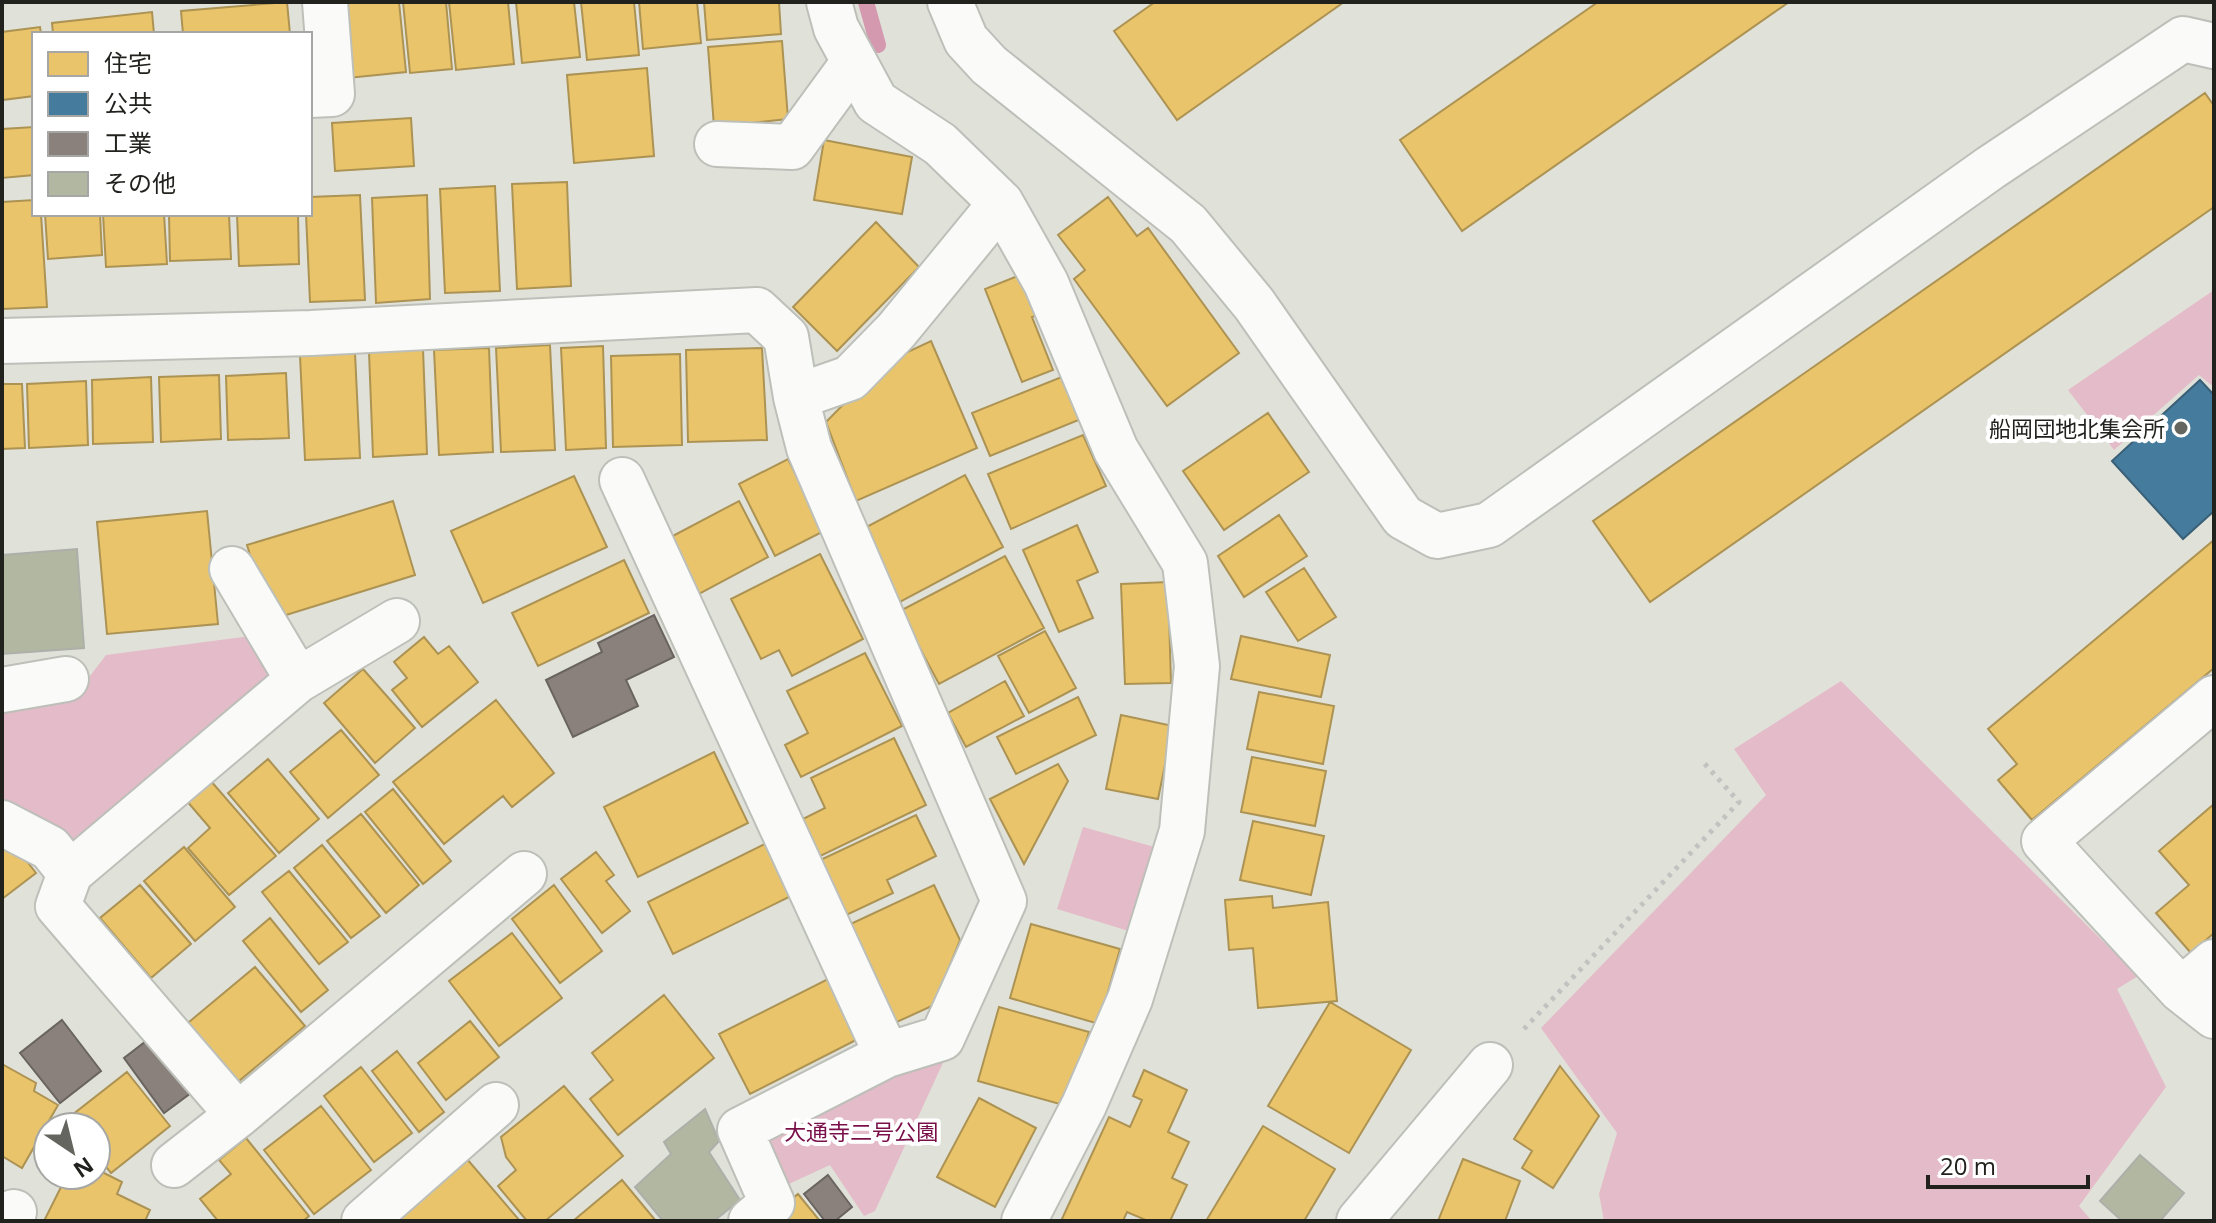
<svg xmlns="http://www.w3.org/2000/svg" width="2216" height="1223" viewBox="0 0 2216 1223" font-family="'Open Sans','Noto Sans JP',sans-serif">
<style>
.green{fill:#e4bbc8}
.homes{fill:#e9c46a;stroke:#ad9353;stroke-width:2}
.public{fill:#457b9d;stroke:#3a6077;stroke-width:2}
.industry{fill:#8a817c;stroke:#6a6460;stroke-width:2}
.lines{fill:none;stroke-linecap:round;stroke-linejoin:round}
.stream{stroke:#d498af;stroke-width:16}
.building{fill:#b2b7a2;stroke:#adafa9;stroke-width:2}
.minor-casing{stroke:#bdbfb9;stroke-width:48}
.path{stroke:#c2c3c0;stroke-width:5;stroke-dasharray:4 6;stroke-linecap:butt}
.minor{stroke:#fafbf9;stroke-width:44}
.poi-dot{fill:#64655f;stroke:#fff;stroke-width:3}
.labels{text-anchor:middle;dominant-baseline:central;stroke-width:8;stroke-linejoin:round;paint-order:stroke}
.poi-label{font-size:22px;fill:#21221d;stroke:#fff;text-anchor:end}
.park-label{font-size:22px;fill:#780f49;stroke:#fff}
</style>
<rect width="100%" height="100%" fill="#e0e2da"/>
<path class="green" d="M2214,290V382L2211,385L2199,375L2114,450L2068,390Z
M257,635L285,676L71,858L2,815V711L74,697L106,655Z
M1841,681L2138,976L2117,989L2166,1087L2079,1206L2092,1221H1604L1599,1194L1617,1133L1541,1028L1766,795L1734,749Z
M1083,827L1158,848L1132,932L1057,909Z
M947,1054L875,1211L864,1216L830,1165L778,1189L756,1136L885,1067Z"/>
<path class="homes" d="M287,2L290,34H183L181,11Z
M340,2H399L406,72L348,78Z
M403,2H446L452,69L410,73Z
M449,2H508L514,64L456,70Z
M516,2H574L580,57L522,63Z
M581,2H634L639,55L587,60Z
M639,2H697L701,43L643,49Z
M704,2H779L781,34L707,40Z
M1155,2H1344L1177,120L1114,31Z
M1598,2H1789L1462,231L1400,140Z
M152,12L154,34H53L52,23Z
M40,27L41,34H34V96L2,100V32Z
M782,41L788,119L714,127L708,47Z
M647,68L654,156L574,163L567,75Z
M2205,93L2214,106V207L1650,602L1593,521Z
M411,118L414,166L335,171L332,123Z
M34,127V175L2,178V129Z
M824,140L912,157L902,214L814,200Z
M567,182L571,286L517,289L512,184Z
M495,186L500,291L445,293L440,189Z
M360,195L365,300L310,302L306,214H310V197Z
M427,195L430,299L376,303L372,198Z
M1108,197L1137,236L1148,228L1239,353L1167,406L1074,279L1085,270L1058,235Z
M34,200V214H41L47,307L2,309V202Z
M45,214H100L102,255L48,259Z
M103,214H164L167,264L106,267Z
M169,214H229L231,259L170,261Z
M237,214H298L299,264L239,266Z
M876,222L919,267L837,351L793,307Z
M1025,273L1041,314L1032,317L1053,370L1022,382L985,289Z
M931,341L977,448L856,501L826,422L884,363Z
M550,345L555,450L501,452L496,348Z
M603,346L606,448L566,450L561,348Z
M489,348L493,452L439,455L434,350Z
M762,348L767,440L688,442L686,350Z
M423,349L427,454L373,457L369,352Z
M355,353L360,458L305,460L300,356Z
M680,354L682,445L613,447L611,356Z
M286,373L289,438L228,440L226,376Z
M1069,374L1086,417L990,456L972,413Z
M219,375L221,439L161,442L159,377Z
M151,377L153,442L93,444L92,380Z
M86,381L88,445L29,448L27,384Z
M2,384H22L25,448L2,449Z
M1268,413L1309,472L1224,530L1183,471Z
M1083,435L1106,486L1011,529L988,474Z
M788,459L824,531L775,556L739,484Z
M965,475L1003,547L898,603L859,531Z
M574,476L607,547L483,603L451,531Z
M393,501L415,575L270,620L247,545Z
M739,501L768,557L699,594L669,538Z
M207,511L218,624L107,634L97,522Z
M1279,515L1307,556L1244,597L1218,556Z
M1077,525L1098,572L1077,581L1093,618L1059,632L1023,550Z
M2214,540V668L2032,820L1998,780L2017,764L1988,729Z
M820,554L863,639L792,676L779,650L761,659L731,599Z
M1005,556L1044,628L939,684L900,611Z
M624,560L649,613L538,666L512,613Z
M1304,568L1336,617L1298,641L1266,592Z
M1168,582L1171,683L1125,684L1121,584Z
M1045,631L1076,688L1029,713L998,656Z
M1241,636L1330,655L1321,697L1231,679Z
M424,637L438,654L449,646L478,682L422,727L392,690L407,678L394,662Z
M865,653L902,726L801,777L785,745L808,733L787,691Z
M363,669L415,728L375,763L324,703Z
M1005,681L1024,716L966,747L948,713Z
M1259,692L1334,706L1323,764L1247,749Z
M1078,697L1096,735L1016,774L997,737Z
M496,700L554,773L512,807L503,796L444,844L393,782Z
M1121,715L1173,726L1158,799L1106,789Z
M341,730L379,775L328,818L290,772Z
M894,738L926,805L812,860L795,823L825,808L811,778Z
M714,752L748,823L638,877L604,807Z
M1252,757L1326,771L1315,826L1241,812Z
M268,759L319,819L279,853L228,793Z
M1058,764L1068,781L1024,864L990,799Z
M210,780L276,856L229,895L188,848L210,828L186,800Z
M393,789L451,861L423,884L365,812Z
M2214,804V933L2191,953L2156,913L2189,885L2159,851Z
M361,814L419,885L386,913L327,841Z
M916,815L936,856L887,880L893,893L840,918L814,863Z
M1253,821L1324,836L1311,895L1240,880Z
M8,837L36,873L2,899V842Z
M767,843L793,895L673,954L648,902Z
M322,845L380,916L351,938L294,868Z
M184,847L235,907L195,941L144,881Z
M596,852L614,875L606,881L630,911L602,933L561,879Z
M289,871L348,942L319,964L262,892Z
M140,885L191,944L151,978L100,918Z
M554,885L602,951L560,983L512,919Z
M934,885L960,940L934,1005L888,1026L842,928Z
M1272,896L1273,908L1328,902L1337,1001L1258,1008L1253,948L1229,950L1225,900Z
M270,918L328,990L301,1012L243,941Z
M1031,924L1120,949L1099,1024L1010,998Z
M512,933L562,998L499,1046L449,981Z
M255,967L305,1026L233,1086L183,1027Z
M828,979L858,1039L750,1094L719,1034Z
M664,995L714,1058L618,1135L590,1099L613,1080L592,1053Z
M1330,1002L1411,1050L1349,1153L1268,1106Z
M999,1007L1089,1032L1067,1106L978,1081Z
M470,1021L499,1057L446,1100L418,1063Z
M397,1051L444,1112L419,1132L372,1071Z
M2,1064L36,1083L34,1091L58,1105L22,1168L2,1156Z
M1560,1066L1599,1116L1553,1188L1522,1168L1532,1151L1514,1139Z
M361,1067L412,1133L374,1162L324,1096Z
M1144,1070L1187,1090L1168,1132L1189,1142L1172,1178L1187,1185L1170,1221H1148L1127,1212L1123,1221H1061L1109,1117L1130,1127L1142,1100L1133,1096Z
M127,1072L170,1126L111,1173L96,1154V1127H74L67,1119Z
M564,1086L623,1156L545,1221H527L498,1186L516,1170L506,1157L501,1137Z
M979,1098L1036,1128L995,1207L937,1177Z
M321,1106L371,1170L314,1214L264,1150Z
M1263,1126L1335,1169L1304,1221H1206Z
M246,1138L309,1216L303,1221H218L200,1199L231,1174L219,1160Z
M467,1159L520,1221H396Z
M1463,1159L1520,1181L1505,1221H1438Z
M96,1169L122,1182L117,1194L150,1210L145,1221H44L67,1175H96Z
M622,1180L656,1221H573Z
M798,1194L820,1221H765Z"/>
<path class="public" d="M2200,380L2214,395V511L2183,539L2112,461Z"/>
<path class="industry" d="M654,615L674,657L626,680L638,706L573,737L546,680L602,652L598,643Z
M62,1020L101,1071L60,1103L20,1053Z
M154,1035L195,1090L164,1113L124,1058Z
M828,1175L852,1207L835,1221H825L804,1194Z"/>
<g class="lines">
<path class="stream" d="M866,2L878,45"/>
</g>
<path class="building" d="M77,549L84,648L2,654V555Z
M705,1109L719,1141L709,1152L740,1200L714,1221H663L635,1187L671,1154L664,1142Z
M2140,1155L2184,1193L2160,1221H2122L2100,1201Z"/>
<g class="lines">
<g class="minor-casing">
<path id="minor" d="M829,2L836,28L876,102L940,144L1001,203L1046,283L1116,450L1185,563L1197,666L1182,831L1130,999L1084,1105L1024,1221
M950,2L966,40L989,65L1188,224L1254,304L1403,517L1437,536L1489,525L1990,168L2183,39L2214,46
M310,95L332,94L325,2
M717,144L792,147L854,62
M2,341L311,333L757,310L786,337L796,397
M622,480L887,1055L942,1038L1004,901L809,448L796,397L850,378L896,331L1001,203
M232,569L298,680L397,621
M2,690L66,679
M2214,698L2044,841L2181,990L2214,1016
M2,823L50,848L70,873
M2181,990L2214,962
M238,1115L58,906L70,873L298,680
M174,1165L238,1115L524,874
M9,1221L14,1212
M364,1221L496,1105
M751,1221L772,1203L740,1130L887,1055
M1359,1221L1490,1065"/>
</g>
<path class="path" d="M1524,1029L1739,802L1704,763"/>
<use href="#minor" class="minor"/>
</g>
<circle class="poi-dot" cx="2181" cy="428" r="8"/>
<g class="labels">
<g class="poi-label">
<text x="2165" y="428">船岡団地北集会所</text>
</g>
<g class="park-label">
<text x="861" y="1131">大通寺二号公園</text>
</g>
</g>
<rect width="2216" height="1223" fill="none" stroke="#21221d" stroke-width="8"/>
<rect x="32" y="32" width="280" height="184" fill="#ffffff" stroke="#a6a7a5" stroke-width="2"/>
<rect x="48" y="52" width="40" height="24" fill="#e9c46a" stroke="#a6a7a5" stroke-width="2"/>
<text x="104" y="72" font-size="24" fill="#21221d">住宅</text>
<rect x="48" y="92" width="40" height="24" fill="#457b9d" stroke="#a6a7a5" stroke-width="2"/>
<text x="104" y="112" font-size="24" fill="#21221d">公共</text>
<rect x="48" y="132" width="40" height="24" fill="#8a817c" stroke="#a6a7a5" stroke-width="2"/>
<text x="104" y="152" font-size="24" fill="#21221d">工業</text>
<rect x="48" y="172" width="40" height="24" fill="#b2b7a2" stroke="#a6a7a5" stroke-width="2"/>
<text x="104" y="192" font-size="24" fill="#21221d">その他</text>
<g transform="translate(72 1151) rotate(145)"><circle r="38" fill="#ffffff" stroke="#a6a7a5" stroke-width="2"/>
<path d="M0-6L14 30L0 20L-14 30Z" fill="#64655f"/>
<text y="-12" font-size="22" font-weight="bold" text-anchor="middle" fill="#21221d">N</text>
</g>
<path d="M1928 1175v12h160v-12" fill="none" stroke="#21221d" stroke-width="4"/>
<text x="1940" y="1175" font-size="24" fill="#21221d" stroke="#ffffff" stroke-width="6" paint-order="stroke">20 m</text>
</svg>
